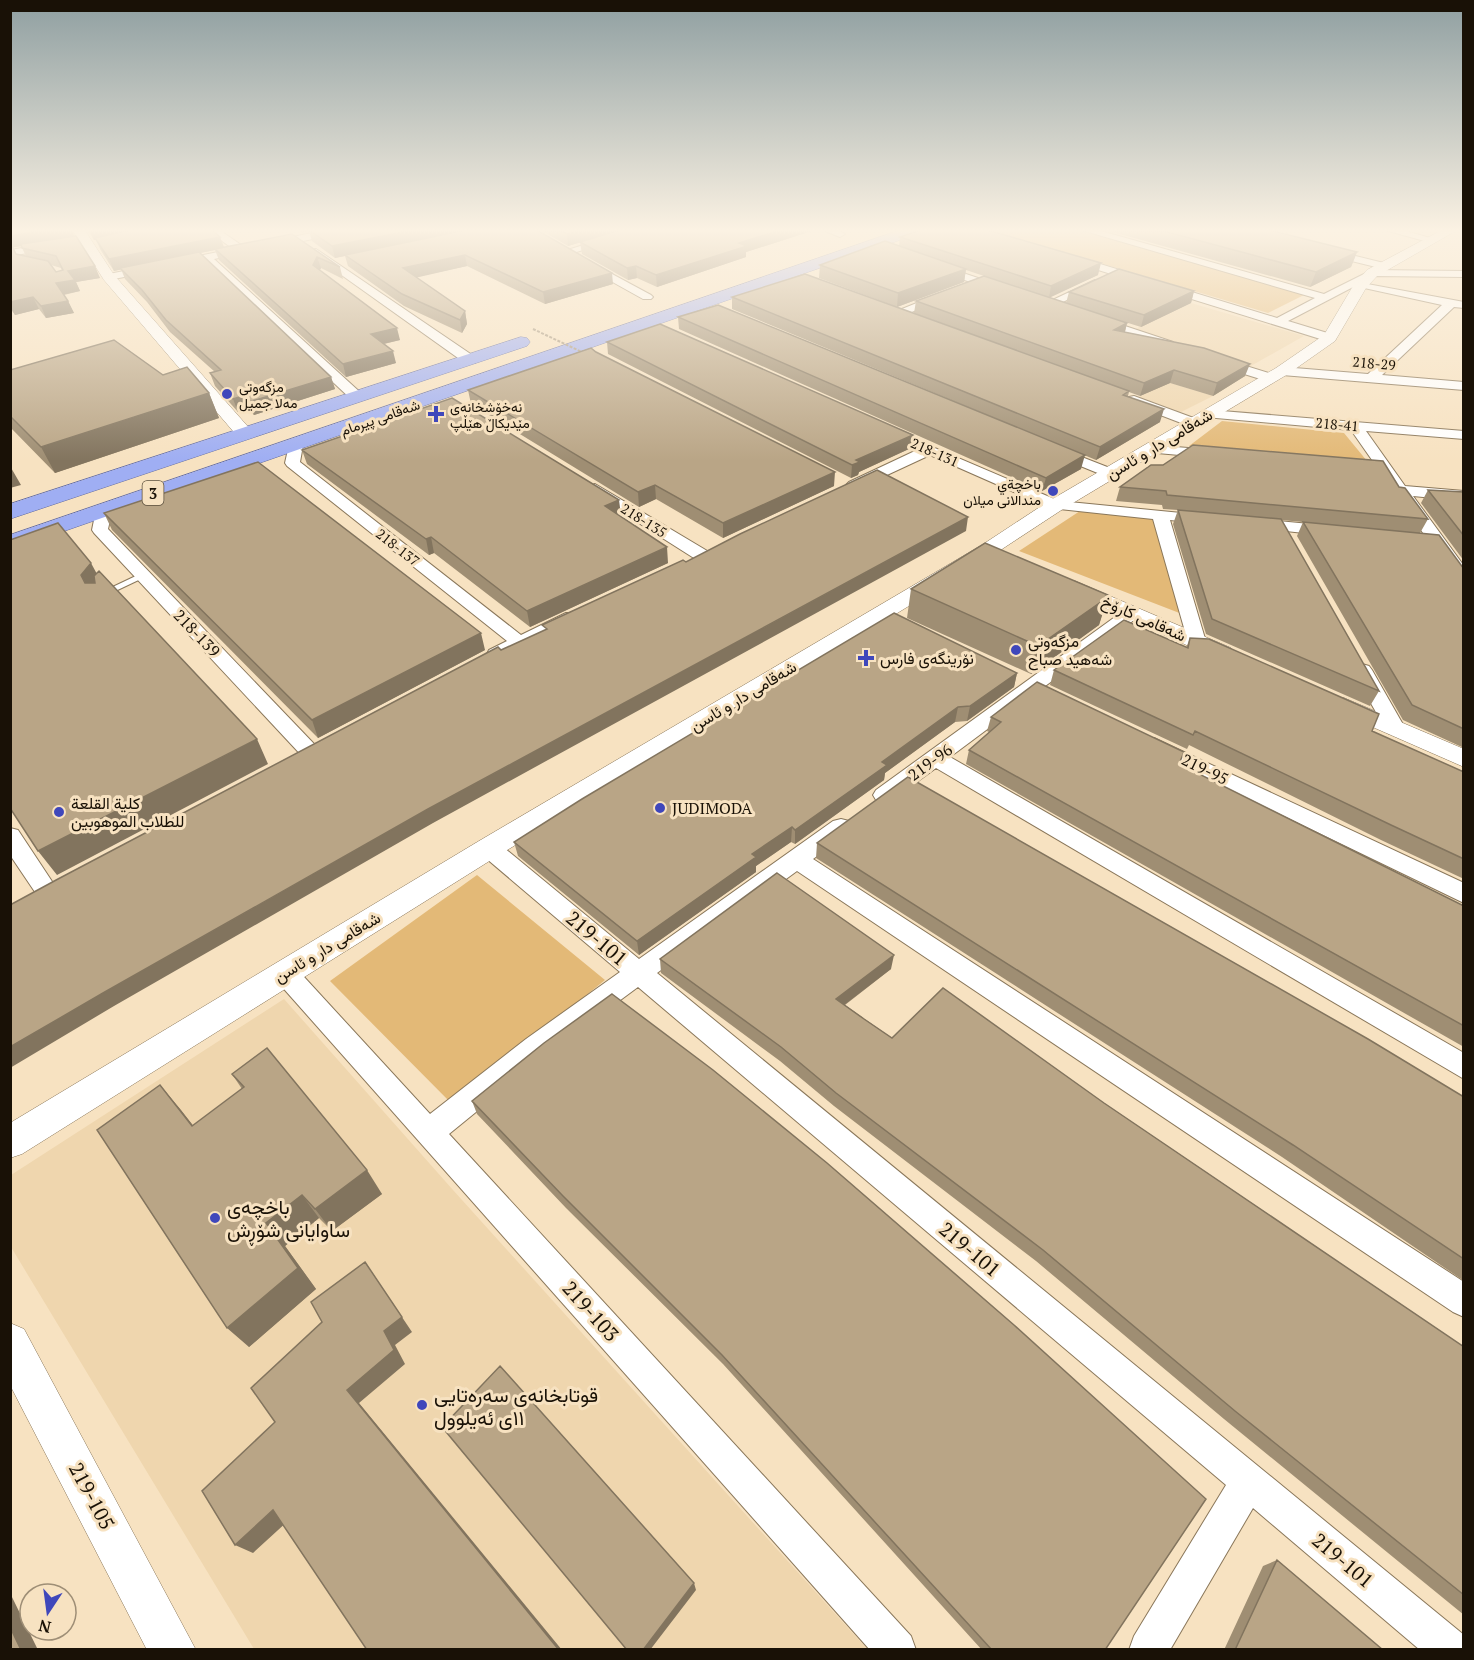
<svg xmlns="http://www.w3.org/2000/svg" width="1474" height="1660" viewBox="0 0 1474 1660" font-family="'PT Serif',Vazirmatn,serif">
<style>
.built{fill:#efd6ae}
.green{fill:#e3b977}
.lines{fill:none;stroke-linecap:round;stroke-linejoin:round}
.service-casing{stroke:#8a775a;stroke-width:2}
.minor-casing{stroke:#8a775a;stroke-width:2}
.tertiary-casing{stroke:#8a775a;stroke-width:1}
.trunk-casing{stroke:#60699e;stroke-width:1}
.service{fill:#fff;fill-rule:evenodd}
.minor{fill:#fff;fill-rule:evenodd}
.tertiary{fill:#fff;fill-rule:evenodd}
.trunk{fill:#9faef3;fill-rule:evenodd}
.path-bridge{stroke:#a6957c;stroke-width:2;stroke-dasharray:3 1.5;stroke-linecap:butt}
.wall{fill:#9f8e73;fill-rule:evenodd}
.shaded-wall{fill:#82745e}
.building{fill:#b9a586;stroke:#82745e;stroke-width:1.5}
.poi-dot{fill:#3f47bb;stroke:#f7e2c1;stroke-width:2}
.labels{text-anchor:middle;dominant-baseline:central;stroke-width:6;stroke-linejoin:round;paint-order:stroke}
.far-street-label{font-size:14px;fill:#191106;stroke:#f7e2c1}
.far-poi-label{font-size:14px;fill:#191106;stroke:#f7e2c1;text-anchor:start}
.shield{fill:#f7e2c1;stroke:#5c503e;stroke-width:1.5}
.shield-label{font-size:15px;font-weight:bold;fill:#191106}
.street-label{font-size:16px;fill:#191106;stroke:#f7e2c1}
.poi-label{font-size:16px;fill:#191106;stroke:#f7e2c1;text-anchor:start}
.near-street-label{font-size:20px;fill:#191106;stroke:#f7e2c1}
.near-poi-label{font-size:20px;fill:#191106;stroke:#f7e2c1;text-anchor:start}
</style>
<rect width="100%" height="100%" fill="#f7e2c1"/>
<path class="built" d="M1191,303L1304,336L1249,367L1133,330Z
M1167,382L1213,396L1177,414L1135,399Z
M284,999L453,1190L867,1649H254L11,1247V1175Z"/>
<path class="green" d="M986,229H1082L1306,294L1268,313Z
M1222,421L1344,433L1367,461L1189,446Z
M1080,511L1153,514L1182,614L1019,551Z
M477,875L605,980L452,1104L330,981Z"/>
<g class="lines">
<g class="service-casing">
<path id="service" d="M140,574H146L147,576L107,595H101L100,593Z"/>
</g>
<g class="minor-casing">
<path id="minor" d="M206,229H218L244,247L331,229H352L347,232L214,259L362,394L364,397L362,400H352L204,261L109,280L103,277L109,274L233,249Z
M635,229H651L570,254H562L561,252Z
M820,229H835L845,234L840,237Z
M1078,229H1094L1324,294L1372,270L1464,271V277L1374,276L1362,283L1464,302V308L1454,307L1382,375L1464,382V390L1282,375L1275,371L1282,367L1368,374L1442,305L1355,286L1288,321L1334,335L1336,338L1334,341L1330,342L1066,260V256H1074L1277,318L1315,298Z
M1381,229H1399L1437,240L1432,243Z
M53,243L57,244V248L10,256V250Z
M1323,248L1388,264L1389,266L1384,269L1319,253L1318,251Z
M316,249L475,357L476,360L475,363H465L312,254V250Z
M586,260L651,295L653,297L651,299H643L582,265V261Z
M936,264L1005,287L1007,289L1005,291H997L932,269V265Z
M1095,280L1099,281V285L1052,307L1048,309L1042,305Z
M944,292L948,293V297L902,316L898,317L892,313Z
M1098,317L1173,342L1175,345L1169,349L1165,348L1094,324V318Z
M1217,357L1275,375L1277,378L1270,382L1212,364L1211,361L1212,358Z
M1134,396L1199,420L1201,423L1194,427L1189,426L1129,403L1127,400L1129,397Z
M1210,410L1464,431V439L1366,431L1405,486L1464,491V501L1413,496L1464,566V584L1458,583L1351,430L1205,417L1203,414L1205,411Z
M916,440L1059,501L1212,516L1214,519L1206,524L1170,520L1206,642L1204,646H1190L1188,642L1153,519L1050,508L930,455L859,488L854,490L846,485L849,482L917,450L909,444Z
M296,441L303,445L300,462L521,635L566,613H578L581,617L578,621L503,658H489L487,654L489,650L507,641L287,466L285,463L289,445Z
M1151,445L1213,450L1220,454L1213,458L1146,452L1144,449L1146,446Z
M1056,447L1115,470L1118,473L1115,476H1105L1051,454L1049,451Z
M595,484L709,552L711,556L709,560H697L590,492L587,489L590,486Z
M109,504L117,509L110,520L108,529L317,747L320,752L317,757L310,759L303,757L94,533L92,530L94,520L103,506Z
M1256,519L1331,526L1339,531L1331,536L1250,527L1248,524Z
M1132,608L1138,609L1141,613L1138,617L950,757L1464,1053V1079L936,768L892,800L884,803L876,800L873,795L876,790L1126,609Z
M1362,664L1369,666L1372,670L1405,728L1402,733L1395,735L1388,733L1385,728L1352,670L1355,666Z
M1154,738L1464,883V903L1147,750L1144,745L1147,740Z
M841,819L849,821L852,827L849,833L813,859L1464,1282V1317L1453,1312L797,871L657,973L1464,1635V1650H1420L1253,1508L1170,1650H1129L1134,1636L1226,1485L638,987L546,1055L449,1134L911,1636L916,1650H870L276,980L272,973L276,966L285,962L294,966L430,1114L526,1039L620,972L481,854L478,848L481,842L489,839L497,842L639,959L833,821Z
M10,828L18,830L55,886L59,892L55,898L47,901L39,898L10,855Z"/>
</g>
<g class="tertiary-casing">
<path id="tertiary" d="M72,229H84L114,275L250,429L253,433L250,437H238L104,280Z
M1444,229H1459L1377,276L1366,288L1335,341L1288,374L1063,509L996,553L499,855L22,1154L10,1158V1123L479,841L982,545L1049,501L1276,368L1324,335L1353,286L1367,270Z
M1075,581L1231,648L1234,653L1231,658L1223,660L1215,658L1068,591L1064,587L1068,583Z
M1344,698L1464,749V767L1336,711L1332,706L1336,701Z
M10,1323L24,1329L196,1650H147L10,1385Z"/>
</g>
<g class="trunk-casing">
<path id="trunk" d="M903,229H925L923,232L10,550V535Z
M521,337L527,338L530,342L527,346L10,519V504Z"/>
</g>
<use href="#service" class="service"/>
<use href="#minor" class="minor"/>
<use href="#tertiary" class="tertiary"/>
<use href="#trunk" class="trunk"/>
<path class="path-bridge" d="M533,329L584,353"/>
</g>
<path class="wall" d="M10,229H71L74,236L100,278L76,282L80,291L64,295L68,301L74,313L46,318L39,309L15,315L10,308ZM21,246L26,256L16,254L13,247ZM51,265L61,268L62,270L56,272Z
M87,229H211L220,237L224,247L292,234L340,267L343,279L321,268L320,270L400,340L384,344L396,363L346,377L219,260L215,250L200,253L331,377L335,389L254,415L247,409L238,412L215,386L210,373L215,372L170,332L147,302L125,279L121,269L114,271L100,249L96,239L94,240Z
M298,229H535L613,284L545,304L467,266L416,277L465,311L467,324L462,333L404,306L348,266L345,256L335,258L312,241L309,231L302,232Z
M539,229H818L746,252V257L657,287L637,278L628,280L582,254L580,242L584,241L568,246Z
M1102,229H1265L1357,252L1351,267L1310,287Z
M900,237L1098,275L1049,297L1066,303L1069,292L1194,291L1191,303L1141,327L1109,317L1127,323L1125,332L1245,376L1213,396L1170,383L1140,396L1129,392L1128,396L1160,422L1096,460L732,309V297L1009,348L914,313L916,301L984,276L966,270L964,282L897,307L819,278L820,265L899,246Z
M678,317L1081,469L1042,491L679,329Z
M607,342L911,448L859,472L858,475L851,478L608,354Z
M596,352L834,486L723,538L656,499L639,507L471,404L468,390Z
M10,370L163,375L209,393L219,418L55,473L10,427Z
M302,450L621,515H619L668,563L530,627L434,553L429,555L307,464Z
M1120,487H1399L1428,519L1420,533L1464,569V748L1403,720L1297,536L1303,522L1281,520L1379,691L1370,706L1206,634L1173,524L1178,510L1163,509L1162,505L1116,501Z
M1428,490L1464,492V561L1421,503Z
M104,513L485,650L318,738L112,530Z
M911,589L1107,597L1099,625L1031,674L907,618Z
M1190,638L1372,731L1464,772V879L1381,840L1189,745L1187,749L1050,685L1054,670L1186,648Z
M1017,673L1014,687L967,721L955,722L885,773L884,780L795,844L791,842L756,866V872L639,955L518,856L514,842Z
M991,717L1184,752L1179,764L1464,906V1047L966,764L969,750L989,732L987,731Z
M817,843L1464,1097V1281L1282,1157L816,858Z
M660,959L891,969L845,1005L892,1038L1104,1103L1464,1347V1615L1224,1419L1036,1261L834,1106L780,1061L661,973Z
M232,1074L382,1194L332,1231L319,1218L285,1246L316,1289L249,1347L160,1085L193,1126L242,1089Z
M472,1101L1105,1650H982L723,1364L566,1208L477,1114Z
M1277,1560L1383,1650H1224L1263,1566Z"/>
<path class="shaded-wall" d="M52,229H71L75,237L10,248V236Z
M89,229H146L94,240Z
M301,229H318L302,232Z
M418,229H474L335,258L332,246Z
M586,229H626L568,246L567,234Z
M783,229H818L746,252V257L657,287L656,275L739,243Z
M220,237L224,248L114,271L109,259Z
M1357,252L1351,267L1310,287L1316,272Z
M465,255L467,266L406,280L403,268Z
M317,257L321,268L316,276L313,265Z
M1101,263L1098,275L1049,298L1051,286Z
M95,266L100,278L76,282L80,291L61,295L56,283L68,271Z
M636,266L637,278L628,280L627,268Z
M966,269L964,282L897,307L898,293Z
M612,273L613,284L545,304L543,292Z
M1194,291L1191,303L1141,327L1144,315Z
M33,297L39,309L15,315L10,306V302Z
M68,301L74,313L46,318L41,306Z
M465,311L467,324L462,333L460,320Z
M1127,323L1124,335L1114,330Z
M397,328L400,340L374,346L371,334Z
M393,351L396,363L346,377L343,364Z
M1250,364L1245,376L1213,396L1217,383Z
M1174,370L1170,383L1140,396L1144,383Z
M331,377L335,389L254,415L249,402Z
M209,393L219,418L55,473L41,447Z
M242,396L247,409L238,412L233,399Z
M1164,409L1160,422L1096,460L1100,447Z
M913,435L911,448L859,472L858,475L851,478L852,465L856,460Z
M1085,455L1081,469L1042,491L1046,478Z
M10,466L21,485L10,488Z
M835,472L834,486L723,538V523Z
M655,485L656,499L639,507L638,492Z
M619,500L621,515L607,521L605,506Z
M968,517L966,531L433,823L114,1006L10,1068V1047L103,993L428,809Z
M431,537L434,553L429,555L426,539Z
M667,547L668,563L530,627L527,611Z
M91,563L104,587L94,599L81,575Z
M1108,595L1107,598L1108,597L1099,625L1031,674L1038,646Z
M481,633L485,650L318,738L312,720Z
M1017,673L1014,687L967,721L970,706Z
M958,707L955,722L885,773L884,780L795,844V830L882,762Z
M257,739L268,764L57,875L38,851Z
M792,827L791,842L756,866V872L639,955L637,941L752,854Z
M894,955L891,969L835,1012L836,999Z
M160,1085L181,1110L213,1151L192,1126Z
M367,1170L382,1194L332,1231L315,1209Z
M302,1195L319,1218L285,1246L316,1289L249,1347L227,1328L266,1223Z
M365,1262L412,1332L395,1345L405,1364L359,1403L562,1650H559L347,1390L384,1331Z
M273,1510L289,1520L253,1553L235,1545Z
M694,1583L696,1590L650,1650H643Z
M10,1593L38,1650H21L10,1627Z"/>
<path class="building" d="M10,229H52L10,236Z
M135,229H211L220,237L109,259L95,238Z
M313,229H418L332,246L309,230Z
M471,229H535L612,273L543,292L465,255L403,268L465,311L460,320L402,294L345,255Z
M557,229H586L567,234Z
M623,229H783L739,243L747,246L656,275L636,266L627,268L580,242Z
M924,229H984L1101,263L1051,286L900,237Z
M1156,229H1265L1357,252L1316,272Z
M292,234L340,267L317,257L313,265L397,328L371,334L393,351L343,364L215,249Z
M76,236L95,266L68,271L75,280L56,283L68,301L41,306L33,297L10,302V246H12L16,254L48,261L56,272L63,270L56,256L22,248L21,244Z
M885,241L966,269L898,293L820,265Z
M199,252L331,377L249,402L242,396L233,399L210,373L221,370L166,320L142,290L120,268Z
M1119,269L1194,291L1144,315L1069,292Z
M805,274L1129,391L1123,395L1164,409L1100,447L732,297Z
M984,276L1127,323L1114,330L1204,348L1250,364L1217,383L1174,370L1144,383L916,301Z
M718,305L1085,455L1046,478L678,317Z
M660,324L913,435L856,460L860,462L852,465L607,342Z
M114,340L163,375L187,367L209,393L41,447L10,416V370Z
M591,348L596,352L835,472L723,523L655,485L638,492L468,390Z
M452,398L619,500L605,506L667,547L527,611L431,537L426,539L302,450Z
M1193,445L1383,461L1399,487L1405,488L1428,519L1167,495L1166,491L1120,487L1151,465H1163Z
M258,462L481,633L312,720L104,513Z
M877,470L968,517L428,809L103,993L10,1047V905L58,879L498,647L501,650L547,629L542,625L683,560L686,562L740,534Z
M1428,490L1464,492V536Z
M1178,510L1281,519L1379,691L1212,619Z
M1303,522L1439,535L1464,569V729L1412,705Z
M58,523L91,563L81,575L85,583H95L94,576L99,571L257,739L38,851L10,808V540Z
M985,543L1108,595L1106,596L1108,597L1038,646L911,589Z
M894,613L1017,673L970,706L958,707L882,762L887,765L795,830L792,827L752,854L756,857L637,941L514,842L582,799Z
M1124,620L1188,648L1190,638L1209,639L1379,714L1372,731L1464,772V859L1391,825L1195,731L1193,735L1054,670Z
M1037,682L1184,752L1179,764L1464,906V1026L969,750L1001,722L991,717Z
M908,777L1368,1039L1464,1097V1259L1293,1145L817,843Z
M777,873L894,955L836,999L864,1019L892,1038L943,988L1104,1103L1464,1347V1595L1235,1411L1043,1250L836,1093L781,1047L660,959Z
M612,994L713,1070L827,1163L1014,1325L1206,1499L1105,1650H992L722,1355L563,1196L472,1101L544,1043Z
M267,1048L367,1170L315,1209L302,1195L266,1223L298,1268L227,1328L97,1130L160,1085L192,1126L244,1087L232,1074Z
M365,1262L402,1317L384,1331L394,1350L347,1390L559,1650H367L273,1510L235,1545L202,1491L275,1422L251,1388L322,1322L311,1302Z
M500,1366L694,1583L643,1650H627L442,1427Z
M1277,1560L1383,1650H1235Z
M10,1627L21,1650H10Z"/>
<linearGradient id="sky" x2="0" y2="1"><stop stop-color="#8f9fa1"/><stop offset="0.5" stop-color="#fbf2e3"/><stop offset="1" stop-color="#fbf2e3" stop-opacity="0"/></linearGradient>
<rect width="1474" height="461" fill="url(#sky)"/>
<g class="poi-dot">
<circle cx="227" cy="394" r="6"/>
<path d="M433 405h6v6h6v6h-6v6h-6v-6h-6v-6h6z"/>
<circle cx="1053" cy="491" r="6"/>
<circle cx="1016" cy="650" r="6"/>
<path d="M863 649h6v6h6v6h-6v6h-6v-6h-6v-6h6z"/>
<circle cx="660" cy="808" r="6"/>
<circle cx="59" cy="812" r="6"/>
<circle cx="215" cy="1218" r="6"/>
<circle cx="422" cy="1405" r="6"/>
</g>
<g class="labels">
<g class="far-street-label">
<text transform="translate(1374 363) rotate(5)">218-29</text>
<text transform="translate(380 417) rotate(-19)">شەقامی پیرمام</text>
<text transform="translate(1337 424) rotate(5)">218-41</text>
<text transform="translate(935 452) rotate(24)">218-131</text>
<text transform="translate(644 520) rotate(32)">218-135</text>
<text transform="translate(398 547) rotate(38)">218-137</text>
</g>
<g class="far-poi-label">
<text x="239" y="386">مزگەوتی<tspan x="239" dy="16">مەلا جمیل</tspan></text>
<text x="450" y="406">نەخۆشخانەی<tspan x="450" dy="16">مێدیکاڵ هێڵپ</tspan></text>
<text x="1041" y="483" text-anchor="end">باخچةي<tspan x="1041" dy="16">مندالانى ميلان</tspan></text>
</g>
<rect class="shield" x="142.5" y="481" width="21" height="24" rx="4.5"/>
<g class="shield-label">
<text x="153" y="493">3</text>
</g>
<g class="street-label">
<text transform="translate(1159 444) rotate(-31)">شەقامی دار و ئاسن</text>
<text transform="translate(1144 618) rotate(24)">شەقامی کارۆخ</text>
<text transform="translate(197 633) rotate(46)">218-139</text>
<text transform="translate(743 696) rotate(-31)">شەقامی دار و ئاسن</text>
<text transform="translate(930 762) rotate(-36)">219-96</text>
<text transform="translate(1205 769) rotate(26)">219-95</text>
<text transform="translate(327 947) rotate(-31)">شەقامی دار و ئاسن</text>
</g>
<g class="poi-label">
<text x="1028" y="641">مزگه‌وتی<tspan x="1028" dy="18">شه‌هید صباح</tspan></text>
<text x="880" y="658">نۆرینگەی فارس</text>
<text x="71" y="803">کلیة القلعة<tspan x="71" dy="18">للطلاب الموهوبین</tspan></text>
<text x="672" y="808">JUDIMODA</text>
</g>
<g class="near-street-label">
<text transform="translate(597 938) rotate(40)">219-101</text>
<text transform="translate(970 1249) rotate(40)">219-101</text>
<text transform="translate(591 1311) rotate(48)">219-103</text>
<text transform="translate(92 1496) rotate(62)">219-105</text>
<text transform="translate(1343 1560) rotate(40)">219-101</text>
</g>
<g class="near-poi-label">
<text x="227" y="1206">باخچەی<tspan x="227" dy="23">ساوایانی شۆڕش</tspan></text>
<text x="434" y="1394">قوتابخانەی سەرەتایی<tspan x="434" dy="23">١١ی ئەیلوول</tspan></text>
</g>
</g>
<rect width="1474" height="1660" fill="none" stroke="#191106" stroke-width="24"/>
<g transform="translate(48 1612) rotate(193)"><circle r="28" fill="#f7e2c1" stroke="#9e8e76" stroke-width="1.5"/>
<path d="M0-4.5L10 22L0 15L-10 22Z" fill="#3f47bb"/>
<text y="-9" font-size="16" font-weight="bold" text-anchor="middle" fill="#191106">N</text>
</g>
</svg>
